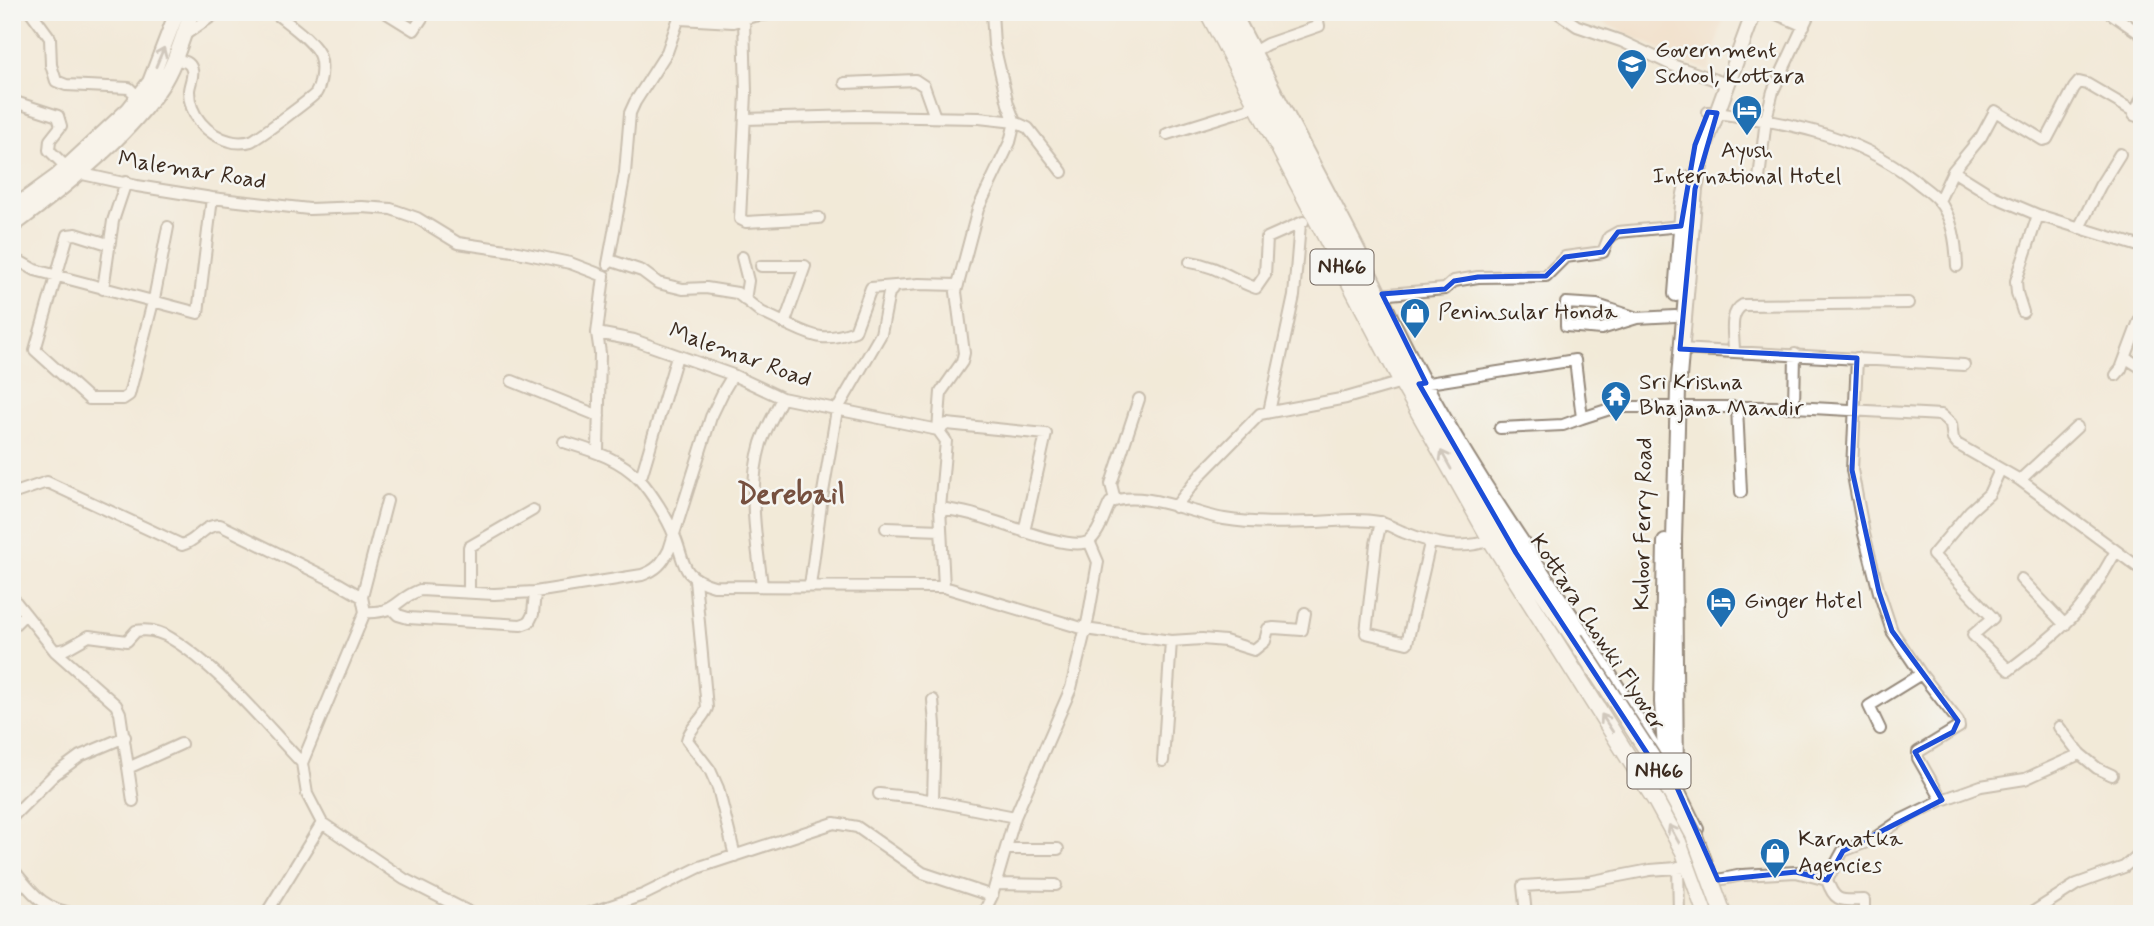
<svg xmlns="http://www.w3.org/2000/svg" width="2154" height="926" viewBox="0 0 2154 926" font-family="Mynerve,sans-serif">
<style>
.built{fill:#f0d6bc}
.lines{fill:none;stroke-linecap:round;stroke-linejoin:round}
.minor-casing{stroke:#968a7b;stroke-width:14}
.major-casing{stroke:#968a7b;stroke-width:18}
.highway-casing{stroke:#968a7b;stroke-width:19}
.minor{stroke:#fff;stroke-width:10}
.major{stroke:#fff;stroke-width:14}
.highway{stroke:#fff;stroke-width:16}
.highway-bridge-casing{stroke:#968a7b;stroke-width:19;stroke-linecap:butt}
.highway-bridge{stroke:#fff;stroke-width:16}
.oneway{stroke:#a79f9a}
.marked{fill:none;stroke:#1d4ed8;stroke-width:5;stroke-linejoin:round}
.labels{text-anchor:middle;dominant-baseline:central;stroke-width:5;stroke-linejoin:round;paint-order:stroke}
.shield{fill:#f6f6f2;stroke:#73675e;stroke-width:2}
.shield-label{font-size:21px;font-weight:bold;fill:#3b2a1e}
.poi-label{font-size:23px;fill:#3b2a1e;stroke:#f6f6f2;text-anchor:start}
.street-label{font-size:23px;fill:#3b2a1e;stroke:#f6f6f2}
.district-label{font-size:30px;font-weight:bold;fill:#76503f;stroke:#f6f6f2}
</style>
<rect width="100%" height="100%" fill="#f6f6f2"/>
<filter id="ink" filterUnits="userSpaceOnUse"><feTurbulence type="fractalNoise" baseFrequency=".0143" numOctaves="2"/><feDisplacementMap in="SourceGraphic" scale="14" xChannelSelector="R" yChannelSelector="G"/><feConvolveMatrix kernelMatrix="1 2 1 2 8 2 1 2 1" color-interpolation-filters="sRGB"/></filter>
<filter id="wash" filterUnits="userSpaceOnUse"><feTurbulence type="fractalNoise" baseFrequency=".00686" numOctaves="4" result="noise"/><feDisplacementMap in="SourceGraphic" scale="28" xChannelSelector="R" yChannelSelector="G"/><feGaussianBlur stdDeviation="1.57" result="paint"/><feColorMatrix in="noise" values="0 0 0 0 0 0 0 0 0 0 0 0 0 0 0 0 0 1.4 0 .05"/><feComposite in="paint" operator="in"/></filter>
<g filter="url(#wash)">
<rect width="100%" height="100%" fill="#f2ead8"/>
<path class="built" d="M1580,12H1725L1709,72Z"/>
</g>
<g filter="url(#ink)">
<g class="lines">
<g class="minor-casing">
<path id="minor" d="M31,12L50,38L51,65L56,81L66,85L129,88L134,93V102
M385,12L414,30L426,12
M1235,12C1274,88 1314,162 1353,237C1378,285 1400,336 1426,383C1498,515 1592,633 1665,764
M1557,12L1577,26L1621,41L1672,65L1727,84
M1772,12L1804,26
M2109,12L2142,35
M680,19L733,22L754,16L783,12
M744,19L746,93L740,219L746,222L819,218
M183,36L218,12
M1255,51L1267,44L1319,26L1316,12
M175,60C183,61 190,61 192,70C194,76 189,85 189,91C189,115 207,135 230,141C235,143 245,143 251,141C257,139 312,98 316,93C321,85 323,66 320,57C316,42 286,22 274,12
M845,83L915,80L924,86L935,117
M2142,97L2134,115L2142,118
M12,101L58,116L61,126L50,140L49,150L66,167L78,173L137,186L212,198L309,209L362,207L391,209L417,218L458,243L513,251L570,263L604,276L597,333L634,340L733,375L782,398L938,430L946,441L940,508C952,510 966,512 978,516C998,521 1073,553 1089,541C1100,533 1104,514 1110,503C1138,488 1194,514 1224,519C1255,524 1284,523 1315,522C1336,521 1358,518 1379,522C1387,524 1396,529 1403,532C1433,544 1460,551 1491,540
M1708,112C1781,121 1854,133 1913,179C1921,186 1931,192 1938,200C1953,218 1956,243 1957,266
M745,119L858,116L979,118L1015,122L1028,128L1062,172
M1167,134L1257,106
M1953,171L1981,137L1995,111L2043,140L2047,139L2074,88L2079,82L2087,84L2135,112
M1759,179L1766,119L1773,91L1810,12
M1939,201L1953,171L1993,196L2038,215L2142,247
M2079,228L2100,186L2120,154
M108,244L76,234L68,235L35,350L89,399H123L129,395L155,294L168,227
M12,257L35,270L198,313L212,198
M742,257L748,281L745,300
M609,260L642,271L658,283L683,289L706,288L737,293L761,312L780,321L786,319L805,266H761
M1190,262C1219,266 1230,279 1256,288L1265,275L1267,238L1303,222
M608,264L625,173L630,113L635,102L667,52L681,12
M103,289L113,221L126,182
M1378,295L1445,289L1454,281L1478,277L1546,276L1565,257L1603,252L1609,237L1618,232L1681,226
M2023,312L2017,293L2016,281L2038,215
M1637,318L1597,305L1566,303V326L1601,329L1637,318L1675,316
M780,321C812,335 820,344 855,331L871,288L919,284L958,285
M597,333L600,353L598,451
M1680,349L1964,365
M1734,351C1734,336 1728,313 1743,305L1908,303
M1857,358L1852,470L1864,534L1879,592L1892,631L1921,674L1958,721L1959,727L1918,752V758L1942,800
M2126,358L2142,368
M2116,375L2121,369L2142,313
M512,381L599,416
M1422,384L1575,360L1582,418L1616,407H1794L1941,415L1951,424L1953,439L1957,444L2020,480L2142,570
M1737,407L1741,492
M1794,407L1795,354
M1269,412L1294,296L1300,224
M1500,428L1563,425L1582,418
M938,430L941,392L962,362L964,353L956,292L978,209L1010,142L1015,122L1008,104L994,45L992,12
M938,430L947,424L1046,434L1024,532
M564,442C590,450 620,458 640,480C651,492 668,519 674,535C686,563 679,576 714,586L944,587L940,508
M2000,470L1989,494L1970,511L1933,555L1993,618L1973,635L2009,670C2028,655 2048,641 2065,624C2087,604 2101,577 2116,551
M642,474L677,356
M2020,480L2077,427
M12,494L47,482L182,545C198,541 202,525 220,525L338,583L362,597L365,612
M1115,500L1111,484L1139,399
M1175,507L1202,473L1260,414L1346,398L1402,382
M1381,522L1376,544L1366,633L1407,643L1430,543
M886,528L941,530
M2021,579L2065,625
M695,580L707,708C703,720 689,728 687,740L710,770L718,788L735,856
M762,585C756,538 747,490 761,443C766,428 775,413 782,398
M810,586L821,504L837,410L881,334L889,293L892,290
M944,587L1085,629L1171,641L1202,639L1225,641L1254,650L1265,641L1268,629L1274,628L1302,630L1305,613
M469,592V547L533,510
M12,597L55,651L66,649L89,636L127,641L136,631C148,629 161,632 172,639C217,666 265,724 302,763
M362,597L387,501
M392,609L398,615L408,618L521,625L529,622L533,614L535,592
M12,627L24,615
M55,651L116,705L120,713L133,801
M2059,727L2080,754
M1880,729L1869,706L1921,674
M1163,761L1171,641
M128,768L181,744
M1673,778L1698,829
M879,794L918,798L1015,817
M933,801L935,725L933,700
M12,817L54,775L80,756L125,737
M1007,849H1058
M1678,867L1679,914
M12,868C33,894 44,911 79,914
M1718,880L1742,875L1796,872L1827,880
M996,884L1056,885
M266,914L322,823
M473,914L404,879L322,823L307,794L302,763L365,612C397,614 395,599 420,590L494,594L535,592L642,575C656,570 662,564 669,550L711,417L724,390L733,375
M587,914L643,895L700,867L834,823L857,827L923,873L992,896
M983,914L992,896L1015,817L1071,688L1088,619L1098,562L1089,541
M1526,914L1523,886L1588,882L1650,870L1691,867
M1864,914V900C1842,900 1835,904 1827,880L1843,851L1872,840L1901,820L1942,800L1981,786L2025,779L2080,754L2097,768L2112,775
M2030,914L2077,884L2124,867L2137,856L2141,847L2142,823"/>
</g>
<g class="major-casing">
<path id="major" d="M12,209L56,177L129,109L150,82L177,12
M12,226C61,190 128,137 161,86C176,63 182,37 192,12
M1676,294L1683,204L1688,179
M1647,788L1666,766L1662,702L1665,542
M1662,796L1676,783L1674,540L1678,389L1695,189L1704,148L1754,12"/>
</g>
<g class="highway-casing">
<path id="highway" d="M1208,12L1402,382L1491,540L1656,801L1684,852L1706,914
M1222,12C1310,175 1390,342 1485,502C1512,549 1544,593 1575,639"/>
</g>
<use href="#minor" class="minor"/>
<use href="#major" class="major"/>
<use href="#highway" class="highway"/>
<g class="highway-bridge-casing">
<path id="highway-bridge" d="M1575,639L1651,756L1694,835L1723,914"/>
</g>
<use href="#highway-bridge" class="highway-bridge"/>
</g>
<defs><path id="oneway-shaft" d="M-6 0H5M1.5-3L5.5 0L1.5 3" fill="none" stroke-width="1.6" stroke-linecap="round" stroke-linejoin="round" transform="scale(1.75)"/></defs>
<g class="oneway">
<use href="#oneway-shaft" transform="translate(160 57) rotate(-67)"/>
<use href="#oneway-shaft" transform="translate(1446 460) rotate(-119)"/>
<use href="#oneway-shaft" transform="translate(1607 723) rotate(-123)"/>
<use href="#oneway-shaft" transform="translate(1674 834) rotate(-119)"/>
</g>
</g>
<path d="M0 0H2154V926H0ZM1708,112L1717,113L1695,189L1680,349L1857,358L1852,470L1879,592L1892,631L1958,721L1953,732L1915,752L1942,800L1843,851L1827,880L1796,872L1718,880L1667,765L1660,773L1516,553L1419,384L1426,383L1382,294L1445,289L1454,281L1478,277L1546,276L1565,257L1603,252L1618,232L1681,226L1695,145Z" fill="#f2ead8" fill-opacity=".55" fill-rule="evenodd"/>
<path class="marked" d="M1708,112L1717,113L1695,189L1680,349L1857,358L1852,470L1879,592L1892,631L1958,721L1953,732L1915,752L1942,800L1843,851L1827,880L1796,872L1718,880L1667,765L1660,773L1516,553L1419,384L1426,383L1382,294L1445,289L1454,281L1478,277L1546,276L1565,257L1603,252L1618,232L1681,226L1695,145Z"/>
<defs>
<g id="school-pin" transform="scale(1.575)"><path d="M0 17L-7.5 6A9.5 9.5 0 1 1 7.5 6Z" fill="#1f6fb2" stroke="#f6f6f2"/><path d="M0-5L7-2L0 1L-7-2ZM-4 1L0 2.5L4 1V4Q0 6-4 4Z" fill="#fff"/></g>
<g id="hotel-pin" transform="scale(1.575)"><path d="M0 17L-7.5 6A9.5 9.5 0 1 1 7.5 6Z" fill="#1f6fb2" stroke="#f6f6f2"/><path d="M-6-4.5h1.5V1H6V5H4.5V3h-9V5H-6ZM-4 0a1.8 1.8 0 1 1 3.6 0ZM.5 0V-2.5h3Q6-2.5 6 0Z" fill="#fff"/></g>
<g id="shop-pin" transform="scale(1.575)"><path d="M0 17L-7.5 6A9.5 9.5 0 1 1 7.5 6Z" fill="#1f6fb2" stroke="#f6f6f2"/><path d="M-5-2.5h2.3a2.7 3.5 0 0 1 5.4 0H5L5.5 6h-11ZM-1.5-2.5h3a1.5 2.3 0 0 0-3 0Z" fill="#fff"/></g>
<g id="temple-pin" transform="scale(1.575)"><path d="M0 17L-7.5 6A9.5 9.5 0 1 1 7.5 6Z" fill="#1f6fb2" stroke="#f6f6f2"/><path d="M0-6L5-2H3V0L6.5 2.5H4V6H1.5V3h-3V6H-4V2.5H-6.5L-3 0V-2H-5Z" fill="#fff"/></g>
</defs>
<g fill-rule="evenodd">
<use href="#school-pin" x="1632" y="64"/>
<use href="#hotel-pin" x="1747" y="110"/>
<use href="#shop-pin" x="1415" y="313"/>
<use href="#temple-pin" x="1616" y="396"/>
<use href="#hotel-pin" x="1721" y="602"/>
<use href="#shop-pin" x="1775" y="853"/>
</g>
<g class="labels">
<g class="shield">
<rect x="1310.5" y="249.5" width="63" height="35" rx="5"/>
<rect x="1627.5" y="753.5" width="63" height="35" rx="5"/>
</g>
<g class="shield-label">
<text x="1342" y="267">NH66</text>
<text x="1659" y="771">NH66</text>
</g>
<g class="poi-label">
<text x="1655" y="51">Government<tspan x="1655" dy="26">School, Kottara</tspan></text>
<text x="1747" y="151" text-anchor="middle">Ayush<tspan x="1747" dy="26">International Hotel</tspan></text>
<text x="1438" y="313">Peninsular Honda</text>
<text x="1639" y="383">Sri Krishna<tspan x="1639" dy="26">Bhajana Mandir</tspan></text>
<text x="1744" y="602">Ginger Hotel</text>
<text x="1798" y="840">Karnatka<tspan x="1798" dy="26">Agencies</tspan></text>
</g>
<g class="street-label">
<text transform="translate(192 171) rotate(9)">Malemar Road</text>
<text transform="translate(740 356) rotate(20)">Malemar Road</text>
<text transform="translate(1644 524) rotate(-89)">Kuloor Ferry Road</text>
<text transform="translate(1597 633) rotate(57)">Kottara Chowki Flyover</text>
</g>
<g class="district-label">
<text x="791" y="494">Derebail</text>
</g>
</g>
<rect width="2154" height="926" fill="none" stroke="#f6f6f2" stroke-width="42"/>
</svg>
